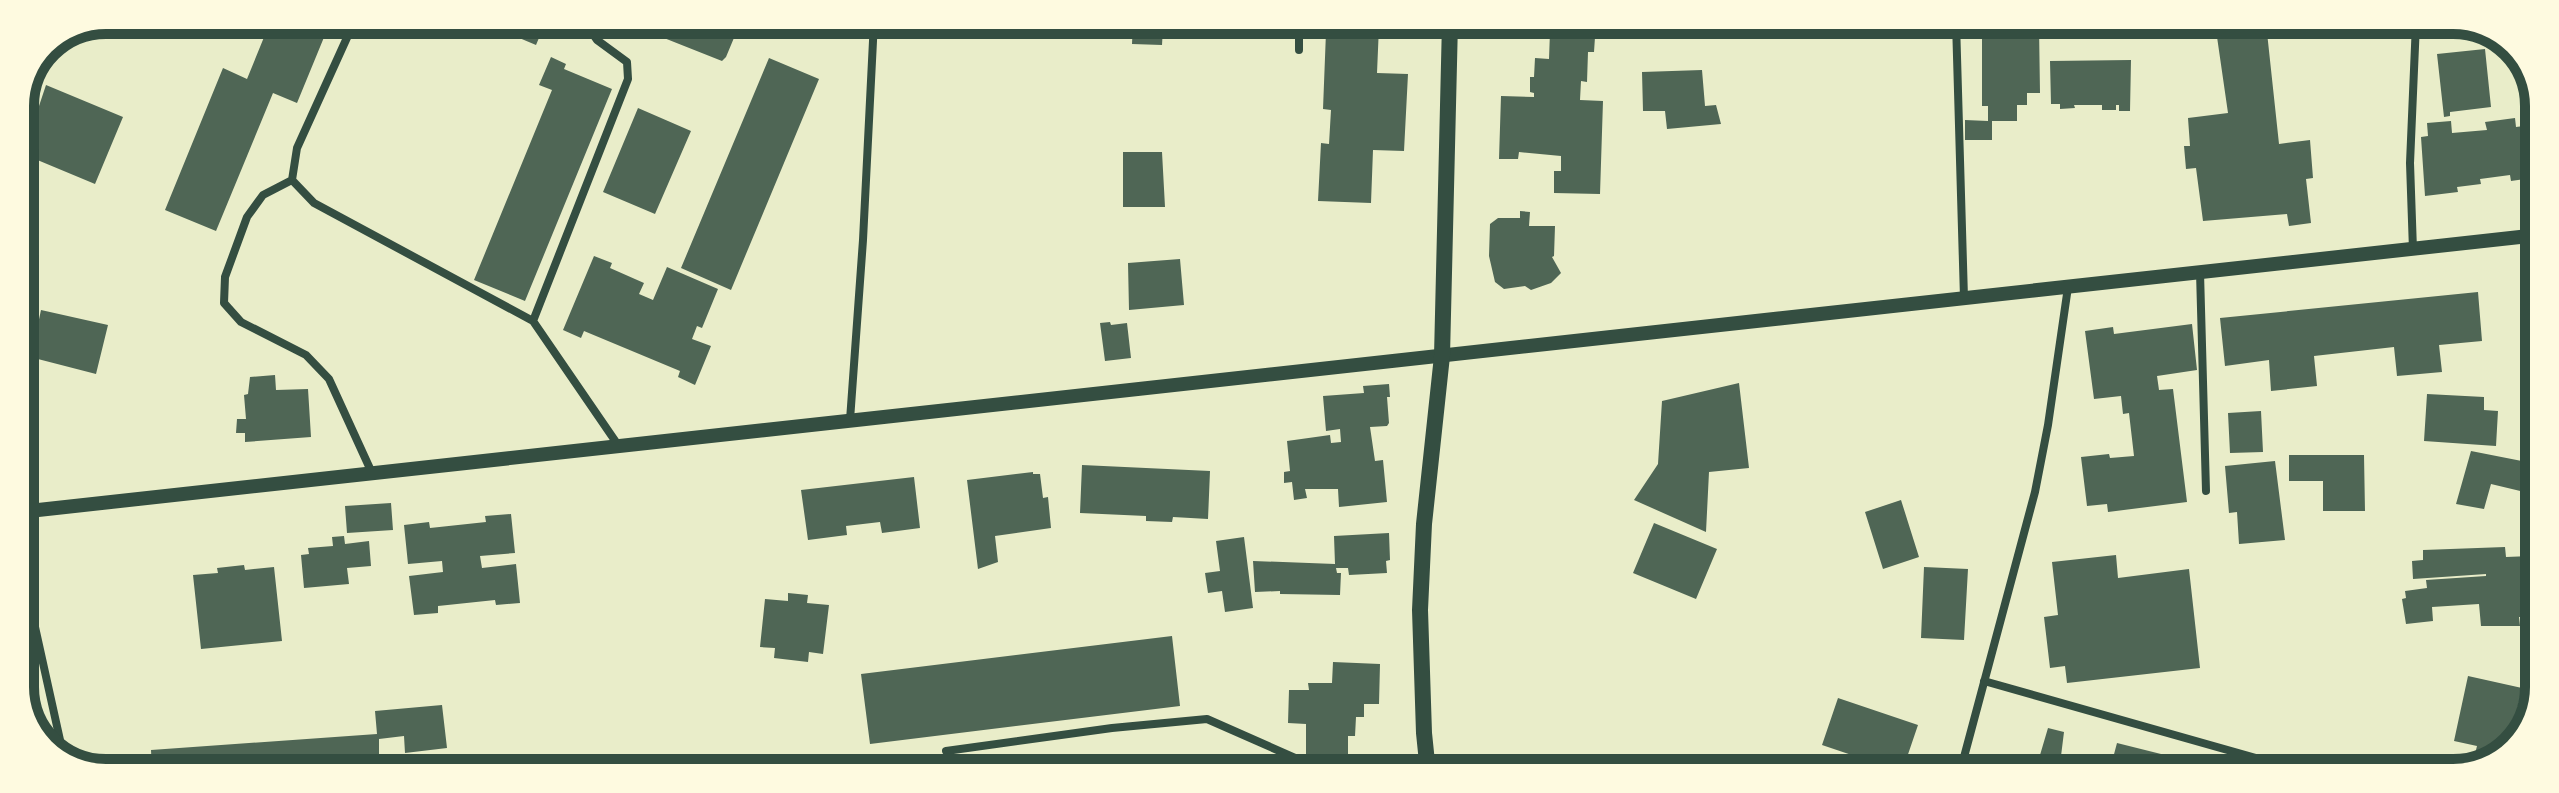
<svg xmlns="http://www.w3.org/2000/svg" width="2559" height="793" viewBox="0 0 2559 793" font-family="Figtree,sans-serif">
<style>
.building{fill:#4f6655}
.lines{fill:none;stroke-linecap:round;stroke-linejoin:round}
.minor{stroke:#344e41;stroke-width:8}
.tertiary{stroke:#344e41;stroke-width:14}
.secondary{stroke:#344e41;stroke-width:16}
.rim{fill:none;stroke:#344e41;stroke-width:10}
</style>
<rect width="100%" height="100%" fill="#e9edc9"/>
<path class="building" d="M271,20H304L327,30L297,103L273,93L216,231L165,210L223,68L247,79Z
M487,20L546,21L536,45L486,24Z
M671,21H749L743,37L736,33L726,57L722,61L664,38Z
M1133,21H1179L1178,27H1163L1162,45L1132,44Z
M1232,21H1250L1249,28H1231Z
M1336,22H1385V27L1379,26L1377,73L1408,74L1404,151L1373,150L1371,203L1318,201L1321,143L1329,144L1331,110L1323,109L1326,32L1335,33Z
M1500,22H1590V37H1595L1594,52H1588L1587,82L1581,81L1580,100L1603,101L1600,194L1554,193V171H1561V156L1519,152L1518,159H1499L1501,96L1534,97V93L1530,92V77H1534L1535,58L1549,59L1550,32L1500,30Z
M1731,22H1795L1796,28L1731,32Z
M1819,22H1871V26L1819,30Z
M2215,23H2266L2279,144L2310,140L2313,178L2306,179L2311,223L2289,226L2287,214L2203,221L2196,168L2186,169L2184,146H2190L2188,118L2228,113Z
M1982,26H2039L2040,93H2027V105H2017V121H1992V140H1965V120L1988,121V106H1982Z
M2485,49L2491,107L2450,112V116L2444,117L2437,54Z
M551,57L566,64L564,69L612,89L525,301L474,280L552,90L539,85Z
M769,58L819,79L731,290L681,268Z
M2131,60L2130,111H2119V105H2116V110H2102V105H2074L2075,108L2060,109V104H2051L2050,61Z
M1702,70L1705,106L1716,105L1721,124L1667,129L1665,111H1643L1642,72Z
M46,85L123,117L95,184L23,154Z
M638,108L691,131L655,214L603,192Z
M2515,118L2516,127L2539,124L2538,173L2531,174L2532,178L2511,181L2510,175L2480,179L2481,184L2457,187L2458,192L2425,196L2421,137L2428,136L2427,123L2451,121L2452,133L2487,130L2485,122Z
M1123,152H1162L1165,207H1123Z
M1520,211L1530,212L1529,226H1555L1554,256L1552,257L1561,273L1551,283L1531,290L1525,286L1504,289L1495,282L1489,256L1490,224L1498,218H1520Z
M594,256L612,263L610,268L644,283L639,294L653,300L667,267L718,289L702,328L697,326L692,339L711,346L695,385L678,377L680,371L584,331L581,338L563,330Z
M1180,259L1184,305L1129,310L1128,263Z
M2478,292L2482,341L2439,345L2442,372L2397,376L2394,347L2314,356L2317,386L2271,391L2269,360L2225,366L2220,318Z
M41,310L108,325L96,374L34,358L32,352Z
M1110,322L1111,325L1127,323L1131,358L1105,361L1100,323Z
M2192,324L2197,370L2157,376L2159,390L2173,389L2187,502L2108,512L2107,504L2087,506L2081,457L2109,454L2110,458L2134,456L2129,413L2123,414L2121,396L2094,399L2085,331L2113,327L2114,334Z
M275,375L276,390L308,389L311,437L245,442V433H236L237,419H246L244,395L248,394L250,377Z
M1739,383L1749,468L1709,472L1706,532L1634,500L1658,464L1662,401Z
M1389,384L1390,397H1387L1389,423L1387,426L1370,427L1375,461L1383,460L1387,502L1339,507L1338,489H1305L1307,498L1294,500L1292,482L1284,483V472L1290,471L1287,441L1330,435L1331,443L1341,442L1340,429L1326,431L1323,396L1364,393L1363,386Z
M2427,394L2484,397V410L2498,411L2496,446L2424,441Z
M2261,411L2263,452L2230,453L2228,413Z
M2471,451L2537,464V495L2491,484L2484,509L2456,504Z
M2289,455H2364L2365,511H2323V481H2289Z
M2275,461L2285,540L2239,544L2237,512L2229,513L2225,466Z
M1082,465L1210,471L1208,519L1173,517L1172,522L1146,521V516L1080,513Z
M1033,472V474H1040L1043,498L1048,497L1051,528L995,536L998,562L978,569L967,480Z
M914,477L920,528L882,533L880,522L846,526L847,535L808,540L801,490Z
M1901,500L1919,557L1883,569L1865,512Z
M391,503L393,530L347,533L345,506Z
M511,514L515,553L480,556L482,568L516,564L520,603L496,605L495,600L438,606V613L414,615L409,576L443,572L442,561L408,564L404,525L429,522L430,528L486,522L485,516Z
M1654,523L1717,549L1696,599L1633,573Z
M1389,533L1390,560L1386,561L1387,573L1349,575L1348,568H1336L1337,573H1341L1340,595L1280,594V591L1255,592L1253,561L1335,564L1334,536Z
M344,536L345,544L369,541L371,566L347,568L349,584L304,588L301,555L309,554L308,548L333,546L332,537Z
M1244,537L1253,608L1225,612L1222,591L1208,593L1205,573L1220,571L1216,541Z
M2505,547L2506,557L2531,556L2532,580H2537L2536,595L2528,596L2529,617H2519L2520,626H2481L2479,604L2432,607L2433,621L2406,624L2402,599L2406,598L2405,591L2427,588L2426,580L2486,576V574L2413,579L2412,561L2423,560V550Z
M2116,555L2118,578L2189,569L2200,668L2067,683L2065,666L2050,668L2044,617L2058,615L2052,562Z
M244,565L245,570L274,567L282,641L201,649L193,575L218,573L217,568Z
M1924,567L1968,569L1964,640L1921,638Z
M788,593L808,595L807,603L829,605L823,654L809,652L808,662L774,658L775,648L760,647L765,599L788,601Z
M1172,636L1180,706L870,744L861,674Z
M1333,662L1380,664L1379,704H1364V717H1356L1355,736H1348V757L1306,756V724L1288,723L1289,690H1309L1308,683H1332Z
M2468,676L2522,688L2508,751L2505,755L2472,766L2477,746L2454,741Z
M1838,698L1918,725L1902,772L1822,745Z
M442,705L447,748L405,753L404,736L379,739V770H152L151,750L377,734L375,711Z
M2048,728L2064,732L2059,772H2035Z
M2117,743L2181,759L2178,773H2109Z"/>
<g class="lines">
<path class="minor" d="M355,20L297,148L292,180L314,203L533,321L618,445
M1956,22L1964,298
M1299,50V22
M292,180L263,195L247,217L225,277L224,303L241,322L306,355L329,379L372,473
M2413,250L2410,163L2416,23
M2200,272L2206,491
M533,321L628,79L627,62L597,40L584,21
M850,420L863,240L874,21
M20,559L64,758
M1984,681L2309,773
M946,751L1112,728L1207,719L1327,772
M1362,772L1427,771
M1960,772L2035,492L2048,425L2068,287"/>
<path class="tertiary" d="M20,512L2538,235"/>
<path class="secondary" d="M1428,772L1424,733L1420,610L1424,524L1442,356L1450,22"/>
</g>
<path d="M0 0H2559V793H0ZM106 34H2453A72 72 0 0 1 2525 106V687A72 72 0 0 1 2453 759H106A72 72 0 0 1 34 687V106A72 72 0 0 1 106 34Z" fill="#fefae0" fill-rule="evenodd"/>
<path class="rim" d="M106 34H2453A72 72 0 0 1 2525 106V687A72 72 0 0 1 2453 759H106A72 72 0 0 1 34 687V106A72 72 0 0 1 106 34Z"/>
</svg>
